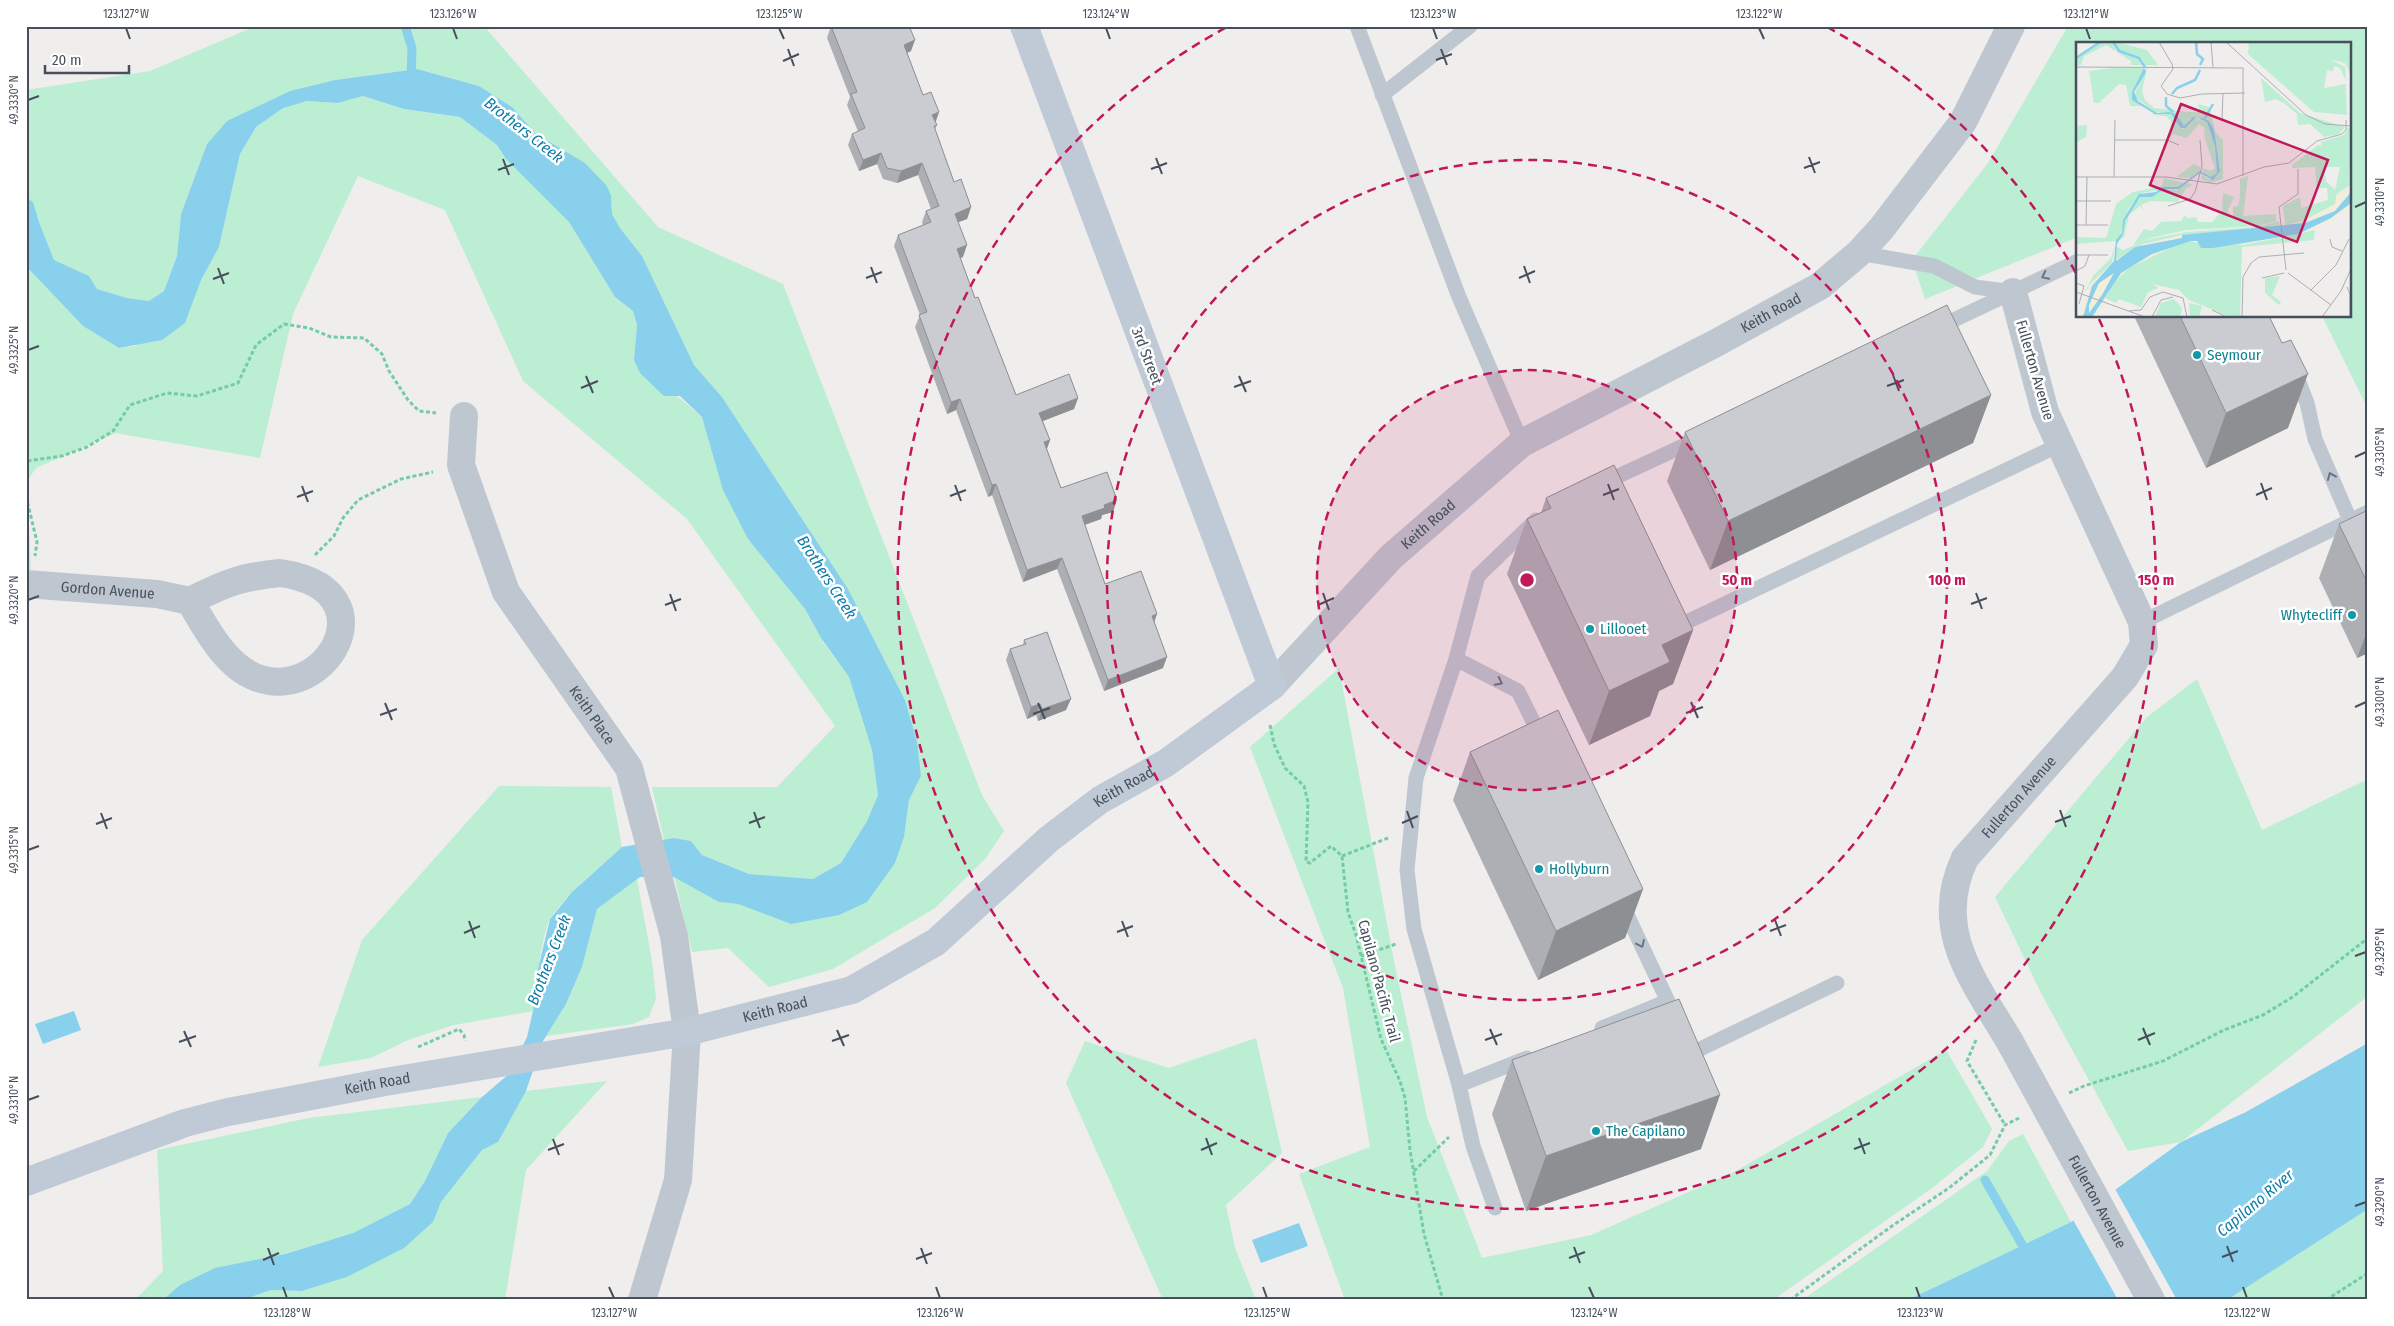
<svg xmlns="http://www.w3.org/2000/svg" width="2394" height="1326" viewBox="0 0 2394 1326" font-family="'Fira Sans Condensed',sans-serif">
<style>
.green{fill:#bbeed2}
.water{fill:#88d0eb}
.pier{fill:#f0eded}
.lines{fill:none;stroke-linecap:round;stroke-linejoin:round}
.stream{stroke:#88d0eb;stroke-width:9}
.path{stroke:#73cca6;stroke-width:3;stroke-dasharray:4 2.5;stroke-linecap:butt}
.lane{stroke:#bec7d0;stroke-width:15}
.street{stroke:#bec7d0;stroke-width:28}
.secondary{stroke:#c0c9d6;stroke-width:28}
.street-bridge{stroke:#bec7d0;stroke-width:28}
.wall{fill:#aeafb5}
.shaded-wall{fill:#8d8f93}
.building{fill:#caccd2;stroke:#8d8f93}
.oneway{stroke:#6a737e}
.ticks{fill:none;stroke:#464f5b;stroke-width:2}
.ring{fill:none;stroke:#c2185b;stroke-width:2.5;stroke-dasharray:9 6}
.culture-dot{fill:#0f9aa8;stroke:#fff;stroke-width:2}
.labels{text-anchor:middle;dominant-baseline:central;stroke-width:5;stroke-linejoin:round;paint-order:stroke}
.street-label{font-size:15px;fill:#464f5b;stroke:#fff}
.culture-label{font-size:15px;fill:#0d838f;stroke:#fff;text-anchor:start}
.water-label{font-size:16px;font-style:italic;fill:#0d7ca7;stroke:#fff}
.inset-river{fill:none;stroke:#88d0eb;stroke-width:2.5}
.inset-road{fill:none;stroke:#acaeb3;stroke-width:1}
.view{fill:#c2185b;fill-opacity:0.15;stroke:#c2185b;stroke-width:2.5}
.inset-edge{fill:none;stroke:#464f5b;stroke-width:2.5}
.centre{fill:#c2185b;stroke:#fff;stroke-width:2.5}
.ring-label{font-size:15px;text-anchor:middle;font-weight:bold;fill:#c2185b;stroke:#fff;stroke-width:5;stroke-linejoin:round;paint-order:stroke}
.neatline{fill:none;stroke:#464f5b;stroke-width:2}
.ticks-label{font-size:12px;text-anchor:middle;fill:#464f5b}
</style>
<rect width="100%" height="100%" fill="#f0eded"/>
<path class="green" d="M256,26H484L658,227L783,284L982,795L1004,831L985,859L935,908L833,969L769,987L728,948L692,952L674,876L719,902L738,904L791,924L895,863L904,837L909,800L921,776L905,700L848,589L722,397L694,365L642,256L620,228L612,214L611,195L585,163L535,133L512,107L479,86L417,69L335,80L290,91L207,144L181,214L177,256L164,291L149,301L127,298L97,289L89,276L54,260L39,222L33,202L26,197V90L150,71Z
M2068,26H2368V409L2322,316H2350V44H2078V237L1925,299L1912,260L1988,163Z
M363,96L404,109L460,117L497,145L506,159L569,222L615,297L633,311L637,325L634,360L702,417L748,539L805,609L823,642L849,677L872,750L878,795L867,821L841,863L813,879L749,874L702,855L691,841L674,838L664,840L652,787H777L835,726L687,519L523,381L445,210L358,176L293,314L260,458L115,433L36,468L27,481L31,570L26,569V266L83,326L119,348L136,346L201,280L219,247L240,154L256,127L283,107L307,101L338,103Z
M1339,668L1394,961L1427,1117L1482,1258L1591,1235L1734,1172L1946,1050L1992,1129L1983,1147L1932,1188L1773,1300H1345L1299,1174L1370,1147L1343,988L1250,747Z
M2197,679L2262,830L2368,779V996L2181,1142L2128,1151L2042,995L1995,897L2147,717Z
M499,786L611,787L622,847C598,869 570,890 551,917C542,931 535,991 533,1011L454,1025L408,1040L371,1058L318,1067L362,940Z
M637,879L652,961L656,999L649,1017L633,1024L546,1036L566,1004L582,967L597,909Z
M1256,1038L1282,1153L1226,1205L1235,1248L1256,1300H1163L1066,1083L1085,1041L1169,1068Z
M607,1081L526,1170L505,1300H243L271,1290L302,1291L347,1277L403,1248L433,1222L441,1202L482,1150L498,1142L526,1091Z
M482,1097L448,1133L425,1181L410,1204L353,1233L180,1285L163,1300H135L163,1271L157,1150L309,1118Z
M2023,1134L2071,1222L1908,1300H1802L1987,1171L2009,1141Z
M2368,1209V1300H2227Z"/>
<path class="water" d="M417,69L479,86L512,107L535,133L585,163L606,185L611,195L612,214L620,228L642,256L694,365L722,397L848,589L905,700L917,742L921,776L909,800L904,837L895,863L867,902L839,915L791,924L738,904L719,902L674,877H640L597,909L582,967L566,1004L543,1041L526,1091L498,1142L482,1150L441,1202L433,1222L404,1248L347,1277L302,1291L271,1290L243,1300H163L180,1285L215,1268L285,1254L353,1233L410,1204L425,1181L448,1133L482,1097L509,1074L527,1037L533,1011L536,977L550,919L572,892L622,847L674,838L691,841L702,855L749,874L813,879L841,863L867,821L878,795L872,750L849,677L821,638L805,609L748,539L723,490L702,417L680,396H664L640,373L634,360L637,325L633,311L615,297L569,222L506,159L497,145L460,117L404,109L363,96L338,103L307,101L283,108L256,127L240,154L219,247L201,280L185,323L162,340L119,348L83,326L26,266V197L33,202L39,222L54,260L89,276L97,289L127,298L149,301L164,291L177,256L181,214L207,144L227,121L290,91L335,80Z
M74,1011L81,1030L43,1044L35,1024Z
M2368,1043V1209L2227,1300H1908L2071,1222L2181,1142L2246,1112Z
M1299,1223L1308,1246L1261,1263L1252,1240Z"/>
<path class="pier" d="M2114,1187L2177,1300H2118L2072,1218Z"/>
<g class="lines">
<path class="stream" d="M405,26L412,48L411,80
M1985,1180L2028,1255"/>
<path class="path" d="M26,467L27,461L62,456L87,447L113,431L130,405L167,393L197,396L238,383L256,345L284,324L309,328L331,337L364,338L382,354L389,371L408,400L419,411L436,413
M26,496L37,542L35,556
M315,555L334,536L343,518L358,500L401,479L433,472
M1270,725L1274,744L1285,768L1304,786L1308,802L1306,862L1310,863L1331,846L1342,856L1348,912L1356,935L1381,1039L1400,1081L1405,1098L1410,1150L1424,1234L1443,1300
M1342,856L1388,838
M1361,956L1396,944
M1976,1040L1967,1061L2005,1125
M418,1047L459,1029L464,1035L465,1041
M2069,1093L2084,1086L2163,1061L2224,1030L2263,1015L2294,996L2368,938
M1414,1171L1449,1137
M1790,1300L1892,1226L1949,1188L1990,1155L2005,1125L2019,1118
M2326,1300L2368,1273"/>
<path class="lane" d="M1357,26L1459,297L1522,443
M1382,95L1470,26
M1859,253L1934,266L1975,287L2013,292
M1937,328L2078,261
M2295,372L2307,403L2315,439L2350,520
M1601,484L1696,440
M2142,622L2368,512
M1671,627L1672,629L2059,445
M1456,659L1518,691L1542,739
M1622,904L1672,1010
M1602,1028L1668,1001
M1688,1041L1694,1052L1837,983
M1527,1058L1459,1085L1414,929L1407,870L1416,778L1456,659L1478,576L1536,520
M1459,1085L1473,1146L1495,1208"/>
<g class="street">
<path id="s1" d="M464,416L461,465L506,592L629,768L674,936L687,1032L678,1180L642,1300"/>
<path d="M280,573C412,592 300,745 223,652C210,637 200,618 190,601C225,583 241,577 280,573Z"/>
<path id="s2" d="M26,584L157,594L190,601"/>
<path id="s3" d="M1272,686L1391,557L1522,443L1716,343L1820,286L1859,253L1881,229L1963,122L2011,26"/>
<path id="s4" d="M2010,1042C1974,981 1931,930 1965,858L2125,677L2144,645L2142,622L2045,412L2013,292"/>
</g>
<path class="secondary" id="s5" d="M26,1182L185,1123L228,1112L385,1082L687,1032L852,990L936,942L1049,839L1100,800L1166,763L1272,686L1024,26"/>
<path class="street-bridge" id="s6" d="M2010,1042L2151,1300"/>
</g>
<path class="wall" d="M831,26L911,51L907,53L923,95L939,112L935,122L937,125L935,130L954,182L971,207L967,219L958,222L963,257L960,258L975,298L1016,395L1078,398L1074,409L1043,421L1050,440L1047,449L1061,488L1113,512L1102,515L1101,519L1085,525L1105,584L1154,622L1163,668L1104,691L1057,569L1023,582L992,495L988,497L956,410L947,414L915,327L920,315L894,246L898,235L923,225L922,222L926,211L931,209L918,175L897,183L883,179L877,164L859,171L848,145L852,134L858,131L847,105L850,97L827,38Z
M2134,316H2269L2288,428L2206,468Z
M1991,395L1973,443L1710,570L1667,481L1685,432Z
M1546,498L1693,630L1673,684L1659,691L1650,716L1589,745L1507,574L1527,519L1541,513Z
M2368,510V653L2357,658L2319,578L2339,524Z
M1024,640L1066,710L1038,721L1036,715L1027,719L1006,660L1010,649L1023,645Z
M1470,752L1643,889L1625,938L1538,980L1453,800Z
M1512,1060L1701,1149L1526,1211L1492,1114Z"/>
<path class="shaded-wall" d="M915,40L911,51L900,56L904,45Z
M939,112L935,124L932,115Z
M881,153L877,164L859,171L863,160Z
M922,163L918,175L897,183L901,171Z
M971,207L967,219L951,225L955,214Z
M967,245L963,257L953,261L957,249Z
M2308,374L2288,428L2206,468L2226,413Z
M1991,395L1973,443L1710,570L1728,521Z
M1078,398L1074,409L1035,424L1039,413Z
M960,399L956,410L947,414L951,402Z
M1050,440L1046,451L1044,442Z
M996,484L992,495L988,497L992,485Z
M1117,500L1113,512L1102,515L1101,519L1078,527L1082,516L1104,505Z
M1062,558L1057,569L1023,582L1027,570Z
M1157,614L1153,626L1152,616Z
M2368,629V653L2357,658Z
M1693,630L1673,684L1659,691L1650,716L1589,745L1609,691L1662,645Z
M1167,657L1163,668L1104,691L1108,680Z
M1071,699L1066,710L1038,721L1042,709Z
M1040,704L1036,715L1027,719L1031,707Z
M1643,889L1625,938L1538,980L1556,931Z
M1720,1095L1701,1149L1526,1211L1546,1156Z"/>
<path class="building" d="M831,26H909L915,40L904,45L923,95L931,92L939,112L932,115L937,125L934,126L954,182L961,179L971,207L955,214L967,245L957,249L975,298L978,297L1016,395L1069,374L1078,398L1039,413L1050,440L1044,442L1061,488L1107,472L1117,500L1104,505L1105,508L1082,516L1105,584L1141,571L1157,614L1152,616L1167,657L1108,680L1062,558L1027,570L996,484L992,485L960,399L951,402L919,315L927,312L898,235L931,222L926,211L939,206L922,163L901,171L887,168L881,153L863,160L852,134L865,128L851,94L857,92Z
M1947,305L1991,395L1728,521L1685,432Z
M2180,316H2269L2282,343L2291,340L2308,374L2226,413Z
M1614,465L1693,630L1662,645L1670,662L1609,691L1527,519L1551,508L1546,498Z
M2368,510V584L2339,524Z
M1047,632L1071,699L1042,709L1040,704L1031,707L1010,649L1026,644L1024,640Z
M1558,710L1643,889L1556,931L1470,752Z
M1679,999L1720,1095L1546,1156L1512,1060Z"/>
<defs><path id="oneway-chevron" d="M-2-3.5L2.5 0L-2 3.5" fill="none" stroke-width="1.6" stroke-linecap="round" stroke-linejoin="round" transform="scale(1.25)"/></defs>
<g class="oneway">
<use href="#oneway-chevron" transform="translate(2045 276) rotate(154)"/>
<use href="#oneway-chevron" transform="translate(2331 476) rotate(-113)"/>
<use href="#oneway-chevron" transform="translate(1499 682) rotate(27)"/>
<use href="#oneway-chevron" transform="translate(1641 944) rotate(65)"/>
</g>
<path class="ticks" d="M126,28L130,39M453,28L457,39M779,28L784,39M1106,28L1110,39M1433,28L1437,39M1759,28L1764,39M2086,28L2090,39M788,49L794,66M1441,49L1447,65M1436,60L1452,54M783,61L799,54M28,100L39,96M1809,157L1815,173M1156,158L1162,174M503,159L509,175M1804,168L1820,162M1151,169L1167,163M498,170L514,164M2355,207L2366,202M1524,266L1530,283M871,267L877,283M218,268L224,284M866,278L882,272M1519,278L1535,271M213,279L229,273M28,350L39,346M1893,375L1899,391M586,376L593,393M1239,376L1246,392M1887,386L1904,380M1234,387L1251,381M581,388L598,381M2355,457L2366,452M2261,483L2267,500M1608,484L1614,500M955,485L961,501M302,486L308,502M1603,495L1619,489M2256,495L2272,488M950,496L966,490M297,497L313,491M1323,593L1329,610M1976,593L1982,609M670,594L676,611M28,600L39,596M1971,604L1987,598M665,605L681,599M1318,605L1334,598M1691,702L1698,718M385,703L392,720M1038,703L1045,719M2355,707L2366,702M1686,713L1703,707M1033,714L1050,708M380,715L397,709M2060,810L2066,827M1407,811L1413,828M754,812L760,828M101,813L107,829M2055,822L2071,816M749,823L765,817M1402,823L1418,816M96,824L112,818M28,850L39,846M1775,920L1781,936M469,921L475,938M1122,921L1128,937M1770,931L1786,925M1117,932L1133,926M464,933L480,926M2355,956L2366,952M2143,1028L2150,1045M1490,1029L1497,1045M837,1030L844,1046M184,1031L191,1047M1485,1040L1502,1034M2138,1040L2155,1033M832,1041L849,1035M179,1042L196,1036M28,1100L39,1096M1206,1138L1212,1155M1859,1138L1865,1154M553,1139L559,1155M1854,1149L1870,1143M548,1150L564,1144M1201,1150L1217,1143M2355,1206L2366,1202M2227,1246L2233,1262M1574,1247L1580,1263M268,1248L274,1265M921,1248L927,1264M2222,1257L2238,1251M1569,1258L1585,1252M916,1259L932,1253M263,1260L279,1253M283,1287L287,1298M609,1287L614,1298M936,1287L940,1298M1263,1287L1267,1298M1589,1287L1594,1298M1916,1287L1920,1298M2243,1287L2247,1298"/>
<circle cx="1527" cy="580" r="210" fill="#c2185b" fill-opacity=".12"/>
<g class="ring">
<circle cx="1527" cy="580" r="210"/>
<circle cx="1527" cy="580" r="420"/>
<path d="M1827 27A629 629 0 0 1 2077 275M2099 319A629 629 0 1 1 1227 27"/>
</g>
<g class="culture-dot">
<circle cx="2197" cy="355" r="5"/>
<circle cx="2352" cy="615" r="5"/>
<circle cx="1590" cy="629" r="5"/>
<circle cx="1539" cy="869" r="5"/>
<circle cx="1596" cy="1131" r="5"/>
</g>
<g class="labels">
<g class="street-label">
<text stroke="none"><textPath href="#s3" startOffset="630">Keith Road</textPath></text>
<text transform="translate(1147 356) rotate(69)">3rd Street</text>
<text transform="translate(2035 370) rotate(74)">Fullerton Avenue</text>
<text stroke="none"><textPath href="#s3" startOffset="225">Keith Road</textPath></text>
<text stroke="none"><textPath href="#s2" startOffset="82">Gordon Avenue</textPath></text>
<text stroke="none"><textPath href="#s1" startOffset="334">Keith Place</textPath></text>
<text stroke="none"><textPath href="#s5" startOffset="1191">Keith Road</textPath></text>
<text stroke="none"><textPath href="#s4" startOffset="281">Fullerton Avenue</textPath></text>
<text transform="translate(1379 981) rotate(75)">Capilano Pacific Trail</text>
<text stroke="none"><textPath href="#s5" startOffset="771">Keith Road</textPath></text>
<text stroke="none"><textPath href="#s5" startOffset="366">Keith Road</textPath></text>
<text stroke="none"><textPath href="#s6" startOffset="182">Fullerton Avenue</textPath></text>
</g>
<g class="culture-label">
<text x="2207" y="355">Seymour</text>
<text x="2342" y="615" text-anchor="end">Whytecliff</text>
<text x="1600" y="629">Lillooet</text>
<text x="1549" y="869">Hollyburn</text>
<text x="1606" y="1131">The Capilano</text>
</g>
<g class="water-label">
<text transform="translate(524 130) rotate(38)">Brothers Creek</text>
<text transform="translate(827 577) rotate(57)">Brothers Creek</text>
<text transform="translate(549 960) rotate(-69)">Brothers Creek</text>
<text transform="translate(2255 1203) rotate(-40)">Capilano River</text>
</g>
</g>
<g transform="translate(2076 42)">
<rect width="275" height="275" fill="#f0eded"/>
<path d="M26,0H36L40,9L64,18L68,23H55V19L30,3L8,14L5,23H0V17ZM39,0L71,8L82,23H70L65,16L42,8ZM173,0H275V79L274,31L269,21L253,17L269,25L270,39L264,26L258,24L257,29L251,28L248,46L270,42V50L264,53L270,51L271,73L238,70L172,12ZM37,26H68L56,56L72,65L76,71L95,72L107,87L118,76L131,80L139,104L141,131L135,135L126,129L127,126L135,129L139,126L129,98L128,85L123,82L111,96L97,92L94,98L95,79L90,74L78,73L68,64H54L50,43L43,42L23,61H18L13,29ZM70,26H71L66,49L69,58L78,66L113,70H124L122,62L133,65L140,91L147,98V137L134,141L125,137L126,132L132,137L142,132L144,126L134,81L124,75L115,76L108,84L97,71L79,70L58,54ZM185,36L224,71L269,85L263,92L248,95L234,82L222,83L221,72L208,61L200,57L189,60ZM11,83L10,95L0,100V84ZM272,86H275L273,144L263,150L259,163L227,179L209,183L207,164L224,155L225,166L252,158L251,146H241L239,125L216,126V123L242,103L245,104V100L268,93ZM248,125H264L259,148L250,139ZM118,122L124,125V129L114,136L100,135ZM172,134L167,174L200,172V179L182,184L110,188L74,196L56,205L68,187L76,189L85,180L105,179L109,173L111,176L120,175L122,180H136L146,169L147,151L158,155L152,168V172L157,174V165L162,164L164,154V137ZM88,136L109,141L102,145L65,151L52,168L46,191L40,199L0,202V195L30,196L40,162L57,150L86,144ZM112,141L117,143L110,146L102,160L75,159L65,163L68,168L64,164L53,173L48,195L42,199L51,175L64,155H73L88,147L101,148ZM203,179L204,186L106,193L67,202L40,219V204L47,208L74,197L111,190L181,185ZM239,188L238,198L166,205L164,275H155L113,258L103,248L76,242L82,246L72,250L65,265L43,257L40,261L29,256L41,237L53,226L96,205L115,199L137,206ZM39,203L36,221L9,250L17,234L35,216ZM204,234L196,253L205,260L203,263L189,251V236ZM98,257L106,266L104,275H79L85,261ZM113,261L126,264L123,275H114Z" fill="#bbeed2" fill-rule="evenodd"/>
<path d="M275,129V165L269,172L239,188L192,198L166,203L115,199L96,205L53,226L41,237L29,256L32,258L30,267L25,266L20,275H5L13,243L38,219L59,205L106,193L203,186L227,179L259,162L260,153L273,144Z" fill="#f2eddd"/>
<path d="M68,26L70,30L58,50L62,59L81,71L93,70L100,72L108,84L117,75L127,76L133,79L138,88L144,129L137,138L124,131L103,147H88L76,155H64L49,179L47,192L41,202L40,219L59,205L106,196V193L229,181L259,169L275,150V161L255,176L222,192L137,206H125L121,199H115L76,212L45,231L16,275H7L16,244L38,219L40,198L46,191L47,178L63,152L80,150L86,145H102L124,129L135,135L141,131L139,104L131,80L120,75L109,86H105L95,72H79L56,58V50ZM38,231L26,253L13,271V263L23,241Z" fill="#88d0eb" fill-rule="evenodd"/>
<path class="inset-river" d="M37,0L43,9L63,16L69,25M120,0L121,12L127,17L124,23M0,16L24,0M96,52L101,46L119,38L124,28M90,55V64L97,70M129,76L137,62"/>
<path class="inset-road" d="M83,0L96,22L97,27L85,44L91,52L104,56L126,52L169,51M135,0L137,25M150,0L230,73L249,82L275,84M0,25L167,26V134M146,78L147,51M39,98H91L103,103M0,135H90L141,142L188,125L213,121L241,99L266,92L270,88V78M38,135L39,78M0,159H35M92,164L114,157L119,150L126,124L124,98M0,183H32M10,183L11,135M254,197L256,205L266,209M0,213H32M210,228L203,165L222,152V127M0,229L9,224L13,213M212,231L255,263M186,236L208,231M0,241L8,244L3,262M271,245L274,252V275M235,248L260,223L273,197M0,250L69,275M136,268L151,275M53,269L65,268L74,255L87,250L107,256L111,275M76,275L85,258L97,255M166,275L167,235L175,221L183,215L228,211M246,275L265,249L275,227"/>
<path class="view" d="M105,62L252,118L221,200L74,143Z"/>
<rect width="275" height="275" class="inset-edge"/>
</g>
<circle cx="1527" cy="580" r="8" class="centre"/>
<g class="ring-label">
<text x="1737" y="585">50 m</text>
<text x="1947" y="585">100 m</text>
<text x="2156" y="585">150 m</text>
</g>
<rect width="2394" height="1326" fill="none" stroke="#ffffff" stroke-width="55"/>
<path d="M45 65v8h84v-8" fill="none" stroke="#464f5b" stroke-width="2.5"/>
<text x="52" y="65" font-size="15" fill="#464f5b" stroke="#ffffff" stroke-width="4" paint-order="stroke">20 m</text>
<rect x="28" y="28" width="2338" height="1270" class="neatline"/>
<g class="ticks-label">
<text x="126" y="18">123.127°W</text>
<text x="453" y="18">123.126°W</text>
<text x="779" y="18">123.125°W</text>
<text x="1106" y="18">123.124°W</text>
<text x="1433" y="18">123.123°W</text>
<text x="1759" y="18">123.122°W</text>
<text x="2086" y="18">123.121°W</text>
<text transform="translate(14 100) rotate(-90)" y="4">49.3330°N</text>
<text transform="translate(2380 202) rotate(-90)" y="4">49.3310°N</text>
<text transform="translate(14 350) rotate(-90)" y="4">49.3325°N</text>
<text transform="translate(2380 452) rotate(-90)" y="4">49.3305°N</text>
<text transform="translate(14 600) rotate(-90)" y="4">49.3320°N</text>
<text transform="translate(2380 702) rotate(-90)" y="4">49.3300°N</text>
<text transform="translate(14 850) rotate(-90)" y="4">49.3315°N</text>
<text transform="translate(2380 952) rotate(-90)" y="4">49.3295°N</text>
<text transform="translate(14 1100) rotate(-90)" y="4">49.3310°N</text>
<text transform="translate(2380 1202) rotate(-90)" y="4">49.3290°N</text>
<text x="287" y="1317">123.128°W</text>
<text x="614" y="1317">123.127°W</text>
<text x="940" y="1317">123.126°W</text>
<text x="1267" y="1317">123.125°W</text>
<text x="1594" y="1317">123.124°W</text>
<text x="1920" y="1317">123.123°W</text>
<text x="2247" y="1317">123.122°W</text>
</g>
</svg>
